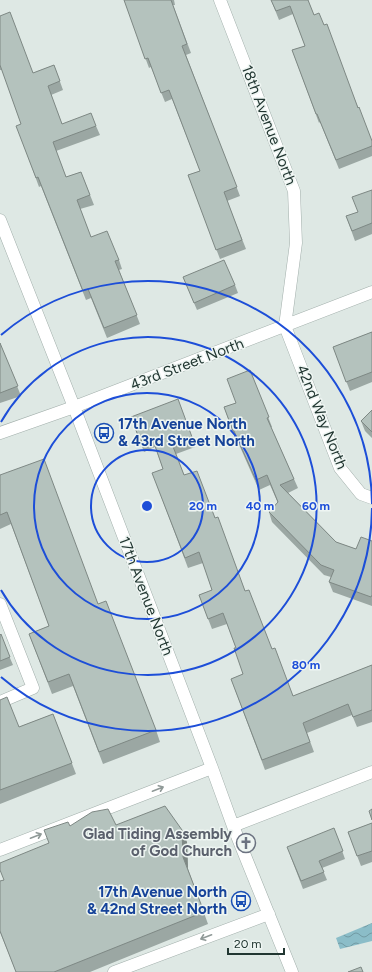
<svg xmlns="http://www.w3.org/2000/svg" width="372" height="972" viewBox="0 0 372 972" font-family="Figtree,sans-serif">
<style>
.water{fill:url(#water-waves)}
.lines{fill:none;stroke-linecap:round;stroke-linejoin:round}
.minor-casing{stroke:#a2afab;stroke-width:13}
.minor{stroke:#fff;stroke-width:12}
.wall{fill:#9ba7a3}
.shaded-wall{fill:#7e8884}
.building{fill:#b4c2bd;stroke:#7e8884}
.oneway{stroke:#909a98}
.ring{fill:none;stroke:#1d4ed8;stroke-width:2}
.labels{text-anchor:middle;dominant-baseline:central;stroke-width:3;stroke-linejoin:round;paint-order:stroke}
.street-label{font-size:15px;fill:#213631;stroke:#eef5f2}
.transit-label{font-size:15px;font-weight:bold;fill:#164399;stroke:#eef5f2;text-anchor:start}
.worship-label{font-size:15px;font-weight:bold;fill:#5b616d;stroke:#eef5f2;text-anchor:end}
.centre{fill:#1d4ed8;stroke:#eef5f2;stroke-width:2}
.ring-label{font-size:12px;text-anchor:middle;font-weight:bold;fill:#1d4ed8;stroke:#eef5f2;stroke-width:3;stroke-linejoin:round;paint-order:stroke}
</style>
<defs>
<pattern id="water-waves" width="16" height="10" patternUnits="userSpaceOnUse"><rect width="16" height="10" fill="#8bbdc8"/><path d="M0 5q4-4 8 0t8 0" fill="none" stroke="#719aa3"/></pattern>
</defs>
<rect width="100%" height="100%" fill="#dee8e4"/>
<path class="water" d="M372,923V941L340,949L336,938Z"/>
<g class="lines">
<g class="minor-casing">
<path id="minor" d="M220,0L294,191L296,243L285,326L340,468L361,494L372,498
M0,220L74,407L212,768L233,826L292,972
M0,433L74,407L372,292
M0,604L33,688L0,702
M233,826L372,772
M0,850L212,768
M114,972L269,914"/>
</g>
<use href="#minor" class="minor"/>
</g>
<path class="wall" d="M124,0H174L175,5H173L191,53L186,55L240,196L227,201L246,249L220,259L188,175L200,171L172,99L165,102L151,67L149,68Z
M271,0H308L314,15L324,25L372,141V156L339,169L320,122L319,123L292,50L305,46L293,14L279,20Z
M0,16L33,73L54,65L63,90L51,95L62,124L96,126L100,135L56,151L66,177L81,172L94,205L80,209L91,237L119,260L122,269L119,270L140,324L107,338L91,298L86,300L41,186L39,187L20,135L21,124L2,70H0Z
M372,190V234L355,241L346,216L358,212Z
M183,277L235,285L238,293L197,310Z
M372,332V382L350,391L333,347Z
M0,343L21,396L0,403Z
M250,370L272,427H271L294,479L298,488L288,493L336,542L356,549L372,541V606L333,592L329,582L331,577L324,575L272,522L269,512L278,503L270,485L259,490L237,440L236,441L224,407L236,403Z
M372,410V438L365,431L361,421Z
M131,417L192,437L195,447L176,454L184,475L215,518L245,591L293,696L372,665V722L357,727L352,715L307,733L314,752L265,770L231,679L243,674L236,648L227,624L212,629L199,595L212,590L203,563L188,568L156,483L163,469L155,447L144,452Z
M0,475L98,604L156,730L160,742L103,764L73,686L52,694L29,634L49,626L11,524L0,529Z
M0,635L13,665L0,670Z
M0,700L19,727L53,714L76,774L0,804Z
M372,823V862L361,866L348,832Z
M116,825L187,842L188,869L208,924L90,972H16L0,932V881L4,880L70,826Z
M334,828L345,859L322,868L327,880L303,889L290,855Z"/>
<path class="shaded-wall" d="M182,830L187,842L188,869L183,857Z"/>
<path class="building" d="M124,0H171L187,44L182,46L237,187L224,192L242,240L216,250L188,175L200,171L169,90L161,93L148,58L145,59Z
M271,0H308L314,15L319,13L324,25L327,24L358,108L359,107L372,141V146L336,160L317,114H316L292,50L305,46L290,6L276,11Z
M10,12L33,73L54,65L60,81L48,86L62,124L91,113L96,126L53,142L66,177L81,172L90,195L77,200L91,237L107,231L119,260L115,261L137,315L104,328L88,289L83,291L38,177L36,178L16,126L21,124L0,65V16Z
M372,190V223L352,231L346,216L358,212L352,197Z
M224,260L235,285L194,303L183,277Z
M372,332V372L346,382L333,347Z
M0,343L18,386L0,393Z
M250,370L269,417L267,418L294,479L280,485L336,542L356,549L361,537L372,541V595L371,597L329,582L334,570L321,565L269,512L278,502L267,475L256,480L234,431H233L224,407L236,403L227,379Z
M178,399L192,437L172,444L184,475L197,471L215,518L218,517L245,591L249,590L272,649L275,648L293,696L372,665V710L353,717L348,704L303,723L310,742L262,760L231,679L243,674L234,648H236L223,613L208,619L199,595L212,590L199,552L185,558L152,473L163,469L152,437L140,441L131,417Z
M372,410V432L361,421Z
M44,459L98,604L106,601L156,730L99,752L69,674L48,682L29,634L49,626L7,512L0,515V475Z
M1,634L10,657L0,661V635Z
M7,697L19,727L53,714L72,763L0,790V700Z
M165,806L182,830L183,857L204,912L54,972H16L0,931V881L4,880L0,870V863L49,843L44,830L68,822L70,826L92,812L108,809L116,825Z
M372,809V820L369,811Z
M372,823V851L357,856L348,832Z
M334,828L343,851L319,861L324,872L301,881L287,847Z
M361,967L363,972H348Z"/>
<defs><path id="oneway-shaft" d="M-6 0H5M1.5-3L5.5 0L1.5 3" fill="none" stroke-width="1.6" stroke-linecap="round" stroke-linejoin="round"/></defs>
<g class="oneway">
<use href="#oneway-shaft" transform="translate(158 789) rotate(-21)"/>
<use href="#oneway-shaft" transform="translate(36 836) rotate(-21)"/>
<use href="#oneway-shaft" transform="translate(206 937) rotate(159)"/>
</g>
<g class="ring">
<circle cx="147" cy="506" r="56"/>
<circle cx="147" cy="506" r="113"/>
<path d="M1 422A169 169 0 1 1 1 590"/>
<path d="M372 508A225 225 0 0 1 1 677M1 335A225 225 0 0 1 372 504"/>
</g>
<defs>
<g id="bus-ring" transform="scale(1)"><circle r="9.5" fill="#eef5f2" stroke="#1a4fb4" stroke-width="1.5"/><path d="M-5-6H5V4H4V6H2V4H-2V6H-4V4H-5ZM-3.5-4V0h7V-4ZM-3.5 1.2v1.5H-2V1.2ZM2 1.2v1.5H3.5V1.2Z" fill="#1a4fb4"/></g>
<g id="church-ring" transform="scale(1)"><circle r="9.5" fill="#eef5f2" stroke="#6b7280" stroke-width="1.5"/><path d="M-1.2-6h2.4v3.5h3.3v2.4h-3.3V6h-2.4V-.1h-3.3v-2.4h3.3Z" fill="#6b7280"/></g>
</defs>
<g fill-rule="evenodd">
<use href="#bus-ring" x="104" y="433"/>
<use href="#church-ring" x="246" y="843"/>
<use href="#bus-ring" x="241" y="901"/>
</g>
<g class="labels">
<g class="street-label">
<text transform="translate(269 125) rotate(69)">18th Avenue North</text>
<text transform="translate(187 364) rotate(-21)">43rd Street North</text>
<text transform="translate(322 417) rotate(68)">42nd Way North</text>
<text transform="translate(146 596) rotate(69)">17th Avenue North</text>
</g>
<g class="transit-label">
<text x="118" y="424">17th Avenue North<tspan x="118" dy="17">&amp; 43rd Street North</tspan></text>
<text x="227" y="892" text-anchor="end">17th Avenue North<tspan x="227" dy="17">&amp; 42nd Street North</tspan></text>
</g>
<g class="worship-label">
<text x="232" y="834">Glad Tiding Assembly<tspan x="232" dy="17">of God Church</tspan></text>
</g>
</g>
<circle cx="147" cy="506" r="6" class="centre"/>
<g class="ring-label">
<text x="203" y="510">20 m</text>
<text x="260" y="510">40 m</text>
<text x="316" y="510">60 m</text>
<text x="306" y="669">80 m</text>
</g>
<path d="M228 948v6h56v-6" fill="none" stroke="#213631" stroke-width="2"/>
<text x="234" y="948" font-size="12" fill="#213631" stroke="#eef5f2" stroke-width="3" paint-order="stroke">20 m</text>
</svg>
